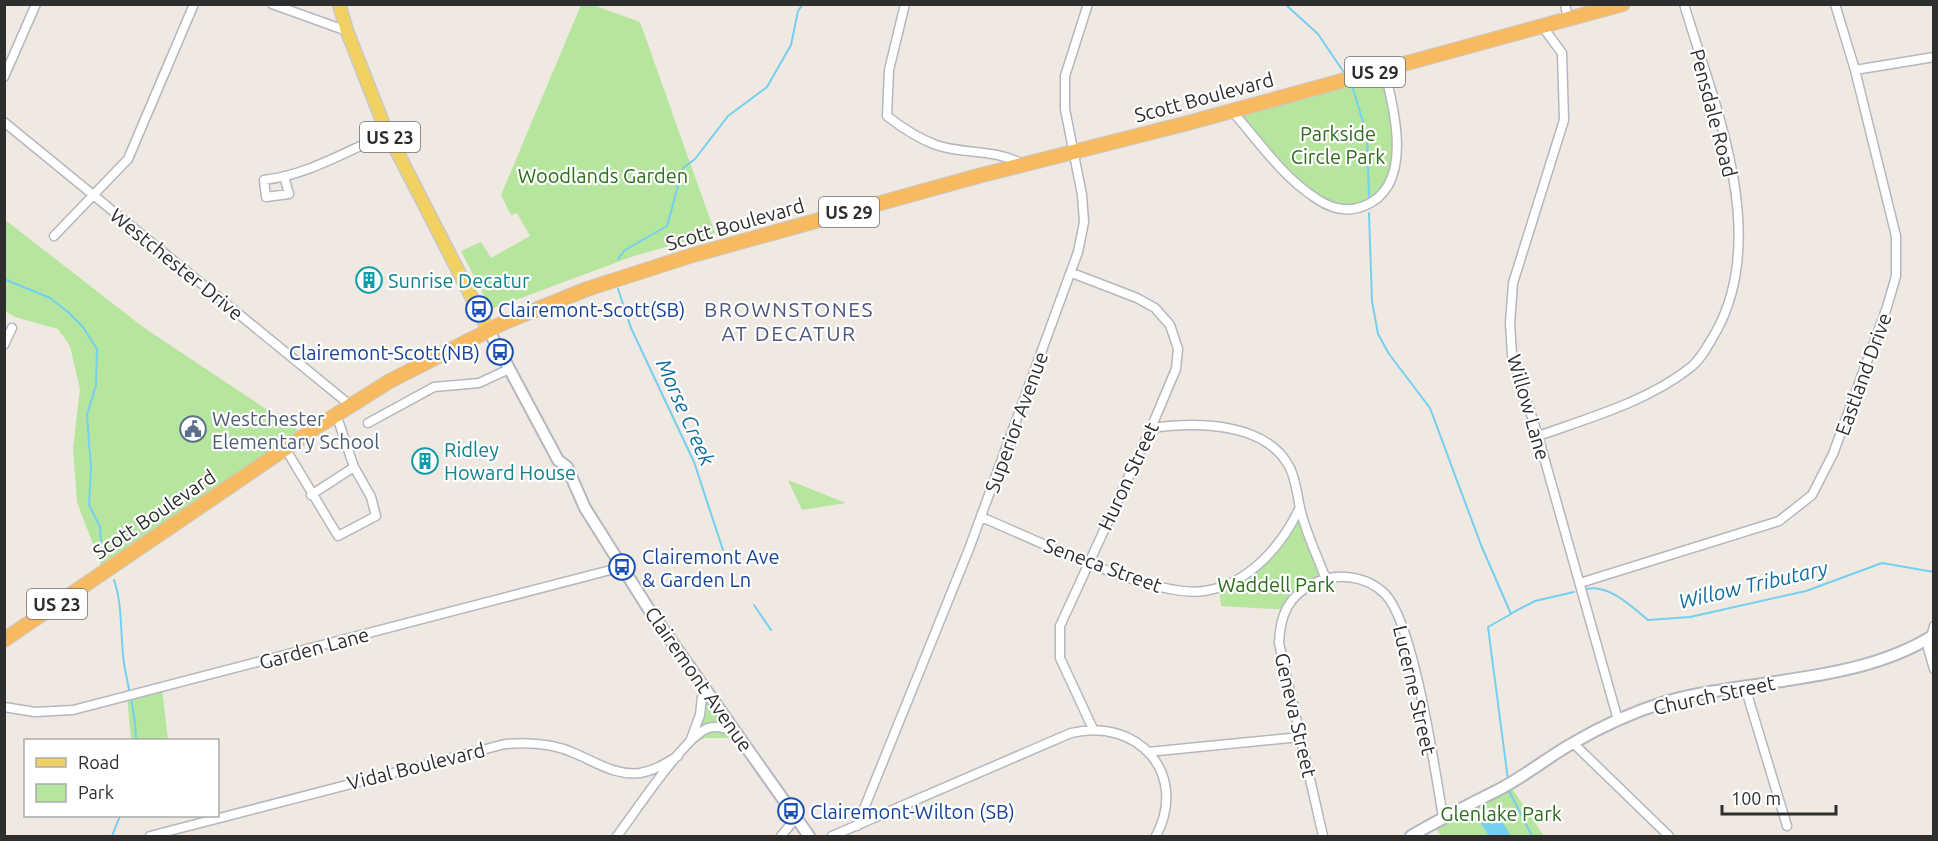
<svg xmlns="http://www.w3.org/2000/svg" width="1938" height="841" viewBox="0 0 1938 841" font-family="Ubuntu,sans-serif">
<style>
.green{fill:#b6e59e}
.water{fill:#75cff0}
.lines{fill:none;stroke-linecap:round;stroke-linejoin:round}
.stream{stroke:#75cff0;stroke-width:2}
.minor-casing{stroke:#b4b7c1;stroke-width:11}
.secondary-casing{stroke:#b4b7c1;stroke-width:14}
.primary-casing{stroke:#c9c9c9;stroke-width:15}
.trunk-casing{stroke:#c9c9c9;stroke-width:16}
.minor{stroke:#fff;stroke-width:8}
.secondary{stroke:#fff;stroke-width:10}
.primary{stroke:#f2d163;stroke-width:12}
.trunk{stroke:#f8ba60;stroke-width:14}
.labels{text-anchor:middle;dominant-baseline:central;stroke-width:4.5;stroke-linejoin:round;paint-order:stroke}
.shield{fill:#fff;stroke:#6d6d6d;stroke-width:1.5}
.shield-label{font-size:18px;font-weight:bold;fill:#2e2e2e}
.street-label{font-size:20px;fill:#2e2e2e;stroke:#fff}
.park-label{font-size:20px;fill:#2c6e1b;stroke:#fff}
.culture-label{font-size:20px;fill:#0d838f;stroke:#fff;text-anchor:start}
.transit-label{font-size:20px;fill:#164399;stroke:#fff;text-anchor:start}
.service-label{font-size:20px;fill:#4e5e75;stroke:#fff;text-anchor:start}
.neighbourhood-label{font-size:21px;letter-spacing:1.5px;fill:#4d5680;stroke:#fff}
.water-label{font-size:21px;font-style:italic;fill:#0d6fa3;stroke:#fff}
</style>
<rect width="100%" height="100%" fill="#efe9e1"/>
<path class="green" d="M581,5H593L640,22L715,233L634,256L491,309L461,251L481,242L491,258L530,236L517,213L511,215L501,195Z
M1389,76C1393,115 1407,181 1364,202C1339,213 1317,198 1298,182C1276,165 1256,134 1237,113Z
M4,219L143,327L302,433L105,576L77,502L73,449L80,389L70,346L58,329L15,317L5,311Z
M788,480L846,503L802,510Z
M1299,516L1322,576L1306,586L1290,610L1221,606L1219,589L1237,585L1243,580Z
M162,688L168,740H131L127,696Z
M703,695L740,738H705L686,748Z
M1509,784L1544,836H1441L1431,822Z"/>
<path class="water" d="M1495,810L1511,836H1489L1479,820Z"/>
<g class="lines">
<path class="stream" d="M1285,4L1318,34L1345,74
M1353,89L1367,135L1369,196
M1369,213L1372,301L1378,334L1389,354L1430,408L1481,545L1511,614L1488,627L1508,780
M618,259L625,250L667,226L683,168L695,159L728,116L767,87L791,45L798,11L803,4
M4,279L50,298L68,312L83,327L97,349L96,385L87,415L91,468L89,505L100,527L102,556
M618,289L631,328L694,462L723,550
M114,580C123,606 120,635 124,663C128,689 136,713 136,740
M1586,589C1609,584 1631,606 1648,620L1690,617L1806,591L1882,563L1934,572
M754,605L771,630
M1512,613L1535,601L1574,592
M1508,789L1532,836
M112,836L120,816"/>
<g class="minor-casing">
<path id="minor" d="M272,4L347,31
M905,4L889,70L887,116C901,127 920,139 936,145C966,155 991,148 1023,164
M1565,4L1568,19
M1542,26L1562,53L1564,120L1513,283L1510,323L1512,355L1538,436L1618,720
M1855,70L1934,57
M4,77L36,4
M1231,110C1259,141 1281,176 1317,199C1332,209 1347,213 1364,206C1415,186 1394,109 1384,69
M4,122L350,405
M284,176L289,194L266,197L264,180C309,175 347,150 388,134
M54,236L128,159L194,4
M1072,273L1137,298L1155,308L1170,325L1178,349L1176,369L1151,428L1060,626V658L1093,729
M4,345L12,328
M368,423L434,387L479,383L509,369
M1151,428C1195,422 1266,421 1290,468C1296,481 1297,493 1300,508C1305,531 1317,555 1325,577
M1538,436C1589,418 1649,401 1691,367C1702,358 1710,342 1717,330C1770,231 1713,102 1684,4
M285,448L338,536L376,516L371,497L354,467L336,414
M311,495L354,467
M981,517C1032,538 1154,599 1204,591C1248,585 1282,546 1300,507
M1580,583L1779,521L1812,495L1833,454L1887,307L1896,276V236L1855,70L1835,4
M1934,626L1928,648L1934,669
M1745,687L1787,826
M4,707L35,712L73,710L622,567
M691,739L700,715L703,687
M1573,743L1669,836
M1148,752L1300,737
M857,826L969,549L1078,252L1084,222L1082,195L1065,109V76L1088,4
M150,836L505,744C529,742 552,743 574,753C596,762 615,776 640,773C654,771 666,763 678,756
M617,836C634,814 684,737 708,728C717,725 726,728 735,732
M781,836L796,818
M832,836L1071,733C1138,717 1189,774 1156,836
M1323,836L1279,643C1280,616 1288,596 1313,584C1335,572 1366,575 1385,594C1414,623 1435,771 1443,817"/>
</g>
<g class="secondary-casing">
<path id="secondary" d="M489,331L558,460L567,467L585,508L648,608L809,836
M1411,836C1440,819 1470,804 1500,789C1525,776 1548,757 1573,743C1602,726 1633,712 1665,702C1750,678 1857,684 1934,635"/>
</g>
<g class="primary-casing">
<path id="primary" d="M339,4L347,31L385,128L489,331"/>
</g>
<g class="trunk-casing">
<path id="trunk" d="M4,640L320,425L388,382L503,323L587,289L693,255L978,176L1184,124L1623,4"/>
</g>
<use href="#minor" class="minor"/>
<use href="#secondary" class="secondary"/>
<use href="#primary" class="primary"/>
<use href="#trunk" class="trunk"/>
</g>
<defs>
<g id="building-ring" transform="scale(1.35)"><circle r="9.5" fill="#fff" stroke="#0f9aa8" stroke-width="1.5"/><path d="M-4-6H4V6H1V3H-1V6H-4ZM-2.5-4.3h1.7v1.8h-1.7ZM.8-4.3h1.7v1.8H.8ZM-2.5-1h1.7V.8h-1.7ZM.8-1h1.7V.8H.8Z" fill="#0f9aa8"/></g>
<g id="bus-ring" transform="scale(1.35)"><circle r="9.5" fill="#fff" stroke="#1a4fb4" stroke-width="1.5"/><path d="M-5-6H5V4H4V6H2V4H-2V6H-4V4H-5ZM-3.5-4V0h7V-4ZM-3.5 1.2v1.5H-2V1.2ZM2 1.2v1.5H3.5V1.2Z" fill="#1a4fb4"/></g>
<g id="civic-ring" transform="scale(1.35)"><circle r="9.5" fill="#fff" stroke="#5c6f8a" stroke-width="1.5"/><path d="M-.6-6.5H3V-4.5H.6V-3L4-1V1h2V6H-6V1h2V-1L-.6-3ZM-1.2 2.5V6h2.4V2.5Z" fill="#5c6f8a"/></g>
</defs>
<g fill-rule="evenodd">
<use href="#building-ring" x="369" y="280"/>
<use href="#bus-ring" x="479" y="309"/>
<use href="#bus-ring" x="500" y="352"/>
<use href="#civic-ring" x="193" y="429"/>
<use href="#building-ring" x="425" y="461"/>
<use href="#bus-ring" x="622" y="567"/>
<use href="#bus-ring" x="791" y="811"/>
</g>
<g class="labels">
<g class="shield">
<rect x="1345" y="57" width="60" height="30" rx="4.5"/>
<rect x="360" y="122" width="60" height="30" rx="4.5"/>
<rect x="819" y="197" width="60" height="30" rx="4.5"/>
<rect x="27" y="589" width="60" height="30" rx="4.5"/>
</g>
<g class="shield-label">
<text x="1375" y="72">US 29</text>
<text x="390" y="137">US 23</text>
<text x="849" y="212">US 29</text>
<text x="57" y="604">US 23</text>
</g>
<g class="street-label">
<text transform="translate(1204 97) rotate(-15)">Scott Boulevard</text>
<text transform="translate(1714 113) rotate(75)">Pensdale Road</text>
<text transform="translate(735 224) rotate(-16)">Scott Boulevard</text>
<text transform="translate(177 264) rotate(39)">Westchester Drive</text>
<text transform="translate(1863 374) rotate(-70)">Eastland Drive</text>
<text transform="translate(1529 407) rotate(74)">Willow Lane</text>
<text transform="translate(1016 422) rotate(-70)">Superior Avenue</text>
<text transform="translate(1128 476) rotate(-65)">Huron Street</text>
<text transform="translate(154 514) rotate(-34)">Scott Boulevard</text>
<text transform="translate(1103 565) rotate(20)">Seneca Street</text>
<text transform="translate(314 648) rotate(-15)">Garden Lane</text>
<text transform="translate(699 679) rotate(55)">Clairemont Avenue</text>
<text transform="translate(1415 690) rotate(77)">Lucerne Street</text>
<text transform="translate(1714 695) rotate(-12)">Church Street</text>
<text transform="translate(1296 715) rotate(77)">Geneva Street</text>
<text transform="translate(416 766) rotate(-14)">Vidal Boulevard</text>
</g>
<g class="park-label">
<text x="1338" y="133">Parkside<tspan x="1338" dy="23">Circle Park</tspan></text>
<text x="603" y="175">Woodlands Garden</text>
<text x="1276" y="584">Waddell Park</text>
<text x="1501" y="813">Glenlake Park</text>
</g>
<g class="culture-label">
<text x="388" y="280">Sunrise Decatur</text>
<text x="444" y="449">Ridley<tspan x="444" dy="23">Howard House</tspan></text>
</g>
<g class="transit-label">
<text x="498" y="309">Clairemont-Scott(SB)</text>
<text x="480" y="352" text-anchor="end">Clairemont-Scott(NB)</text>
<text x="642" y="556">Clairemont Ave<tspan x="642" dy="23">&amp; Garden Ln</tspan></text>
<text x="810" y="811">Clairemont-Wilton (SB)</text>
</g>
<g class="service-label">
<text x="212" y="418">Westchester<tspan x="212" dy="23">Elementary School</tspan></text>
</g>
<g class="neighbourhood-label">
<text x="789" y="309">BROWNSTONES<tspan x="789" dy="24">AT DECATUR</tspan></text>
</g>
<g class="water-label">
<text transform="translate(686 412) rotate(66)">Morse Creek</text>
<text transform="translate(1753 584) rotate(-13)">Willow Tributary</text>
</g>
</g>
<rect width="1938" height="841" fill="none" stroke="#2e2e2e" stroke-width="12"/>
<rect x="24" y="739" width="195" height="78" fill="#ffffff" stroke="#ababab" stroke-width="1.5"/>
<rect x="36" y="758" width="30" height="9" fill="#f2d163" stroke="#ababab" stroke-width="1.5"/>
<text x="78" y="769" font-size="18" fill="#2e2e2e">Road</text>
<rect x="36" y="784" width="30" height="18" fill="#b6e59e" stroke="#ababab" stroke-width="1.5"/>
<text x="78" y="799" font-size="18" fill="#2e2e2e">Park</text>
<path d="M1722 805v9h114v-9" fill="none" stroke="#2e2e2e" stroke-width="3"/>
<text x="1731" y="805" font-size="18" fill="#2e2e2e" stroke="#ffffff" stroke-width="4.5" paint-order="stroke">100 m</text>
</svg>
